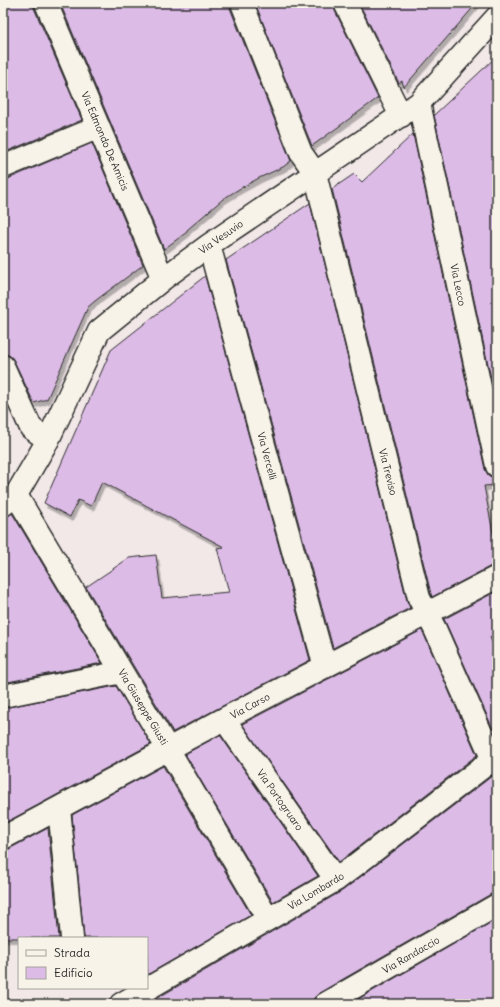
<svg xmlns="http://www.w3.org/2000/svg" width="500" height="1007" viewBox="0 0 500 1007" font-family="Delius,sans-serif">
<style>
.building{fill:#ddbbe7;stroke:#2b2b2b;filter:url(#shadow)}
.lines{fill:none;stroke-linecap:round;stroke-linejoin:round}
.minor-casing{stroke:#2b2b2b;stroke-width:25}
.minor{stroke:#f7f3e8;stroke-width:22}
.labels{text-anchor:middle;dominant-baseline:central;stroke-width:3.5;stroke-linejoin:round;paint-order:stroke}
.street-label{font-size:10px;fill:#2b2b2b;stroke:#f7f3e8}
</style>
<defs>
<filter id="shadow"><feDropShadow dx="2.5" dy="4.5" stdDeviation="0" flood-color="#0004"/></filter>
</defs>
<rect width="100%" height="100%" fill="#f2e8e8"/>
<filter id="ink" filterUnits="userSpaceOnUse"><feTurbulence type="fractalNoise" baseFrequency=".025" numOctaves="2"/><feDisplacementMap in="SourceGraphic" scale="8" xChannelSelector="R" yChannelSelector="G"/><feConvolveMatrix kernelMatrix="1 2 1 2 8 2 1 2 1" color-interpolation-filters="sRGB"/></filter>
<g filter="url(#ink)">
<path class="building" d="M3,3H34V8L82,120L3,153Z
M60,3H230V8L291,161L283,167L259,178L239,189L223,199L187,230V232L164,249Z
M255,3H333L334,9L378,98L312,146Z
M359,3H477L404,87L402,81L399,83Z
M497,56V406L434,115Z
M413,134L485,469L488,475L493,478H497V485L484,486L497,554V565L491,566L432,597L431,594L332,189L354,174L362,182Z
M92,143L143,265L95,301L88,307L47,399L34,403L14,361L10,356L3,354V179H8Z
M310,203L407,601L410,608L333,648L226,260Z
M205,276L310,660L173,732L86,587L129,558L156,555L162,598L229,592L217,548L224,547L102,482L91,506L78,500L70,517L44,503L111,350Z
M12,513L102,663L3,683V517H5Z
M497,591V633L490,637L497,656V738L444,619Z
M422,630L477,755L339,862L242,724Z
M116,686L151,744L3,824V708Z
M220,735L318,876L273,902L185,754Z
M163,766L251,915L147,975V938H84L72,815Z
M492,776L497,777V893L491,894L319,993L314,998L313,1004H147L342,891Z
M48,828L59,938H3V850L9,849Z
M497,919V1004H350Z"/>
<g class="lines">
<g class="minor-casing">
<path id="minor" d="M46,3L163,279
M242,3L301,153L315,173L419,598L435,629L493,760L497,765
M345,3L401,116
M419,103L497,466
M3,167L99,127
M209,245L325,667
M3,366L31,428L48,440
M16,495L168,749L268,919
M3,505L16,495L48,440L99,331L163,279L209,245L419,103L497,17
M3,696L122,672
M224,719L336,880
M59,808L72,938
M3,838L224,719L497,577
M121,1004L336,880L497,756
M325,1004L497,905"/>
</g>
<use href="#minor" class="minor"/>
</g>
</g>
<g class="labels">
<g class="street-label">
<text transform="translate(105 141) rotate(67)">Via Edmondo De Amicis</text>
<text transform="translate(221 237) rotate(-35)">Via Vesuvio</text>
<text transform="translate(458 285) rotate(78)">Via Lecco</text>
<text transform="translate(267 456) rotate(75)">Via Vercelli</text>
<text transform="translate(388 472) rotate(76)">Via Treviso</text>
<text transform="translate(250 706) rotate(-28)">Via Carso</text>
<text transform="translate(143 707) rotate(59)">Via Giuseppe Giusti</text>
<text transform="translate(280 800) rotate(55)">Via Portogruaro</text>
<text transform="translate(316 891) rotate(-31)">Via Lombardo</text>
<text transform="translate(411 955) rotate(-30)">Via Randaccio</text>
</g>
</g>
<rect width="500" height="1007" fill="none" stroke="#f7f3e8" stroke-width="16"/>
<rect x="8" y="8" width="484" height="991" fill="none" stroke="#2b2b2b" stroke-width="1.5" filter="url(#ink)"/>
<rect x="18" y="937" width="130" height="52" fill="#f7f3e8" stroke="#a5a39c"/>
<rect x="26" y="950" width="20" height="6" fill="#f7f3e8" stroke="#a5a39c"/>
<text x="54" y="957" font-size="12" fill="#2b2b2b">Strada</text>
<rect x="26" y="967" width="20" height="12" fill="#ddbbe7" stroke="#a5a39c"/>
<text x="54" y="977" font-size="12" fill="#2b2b2b">Edificio</text>
</svg>
